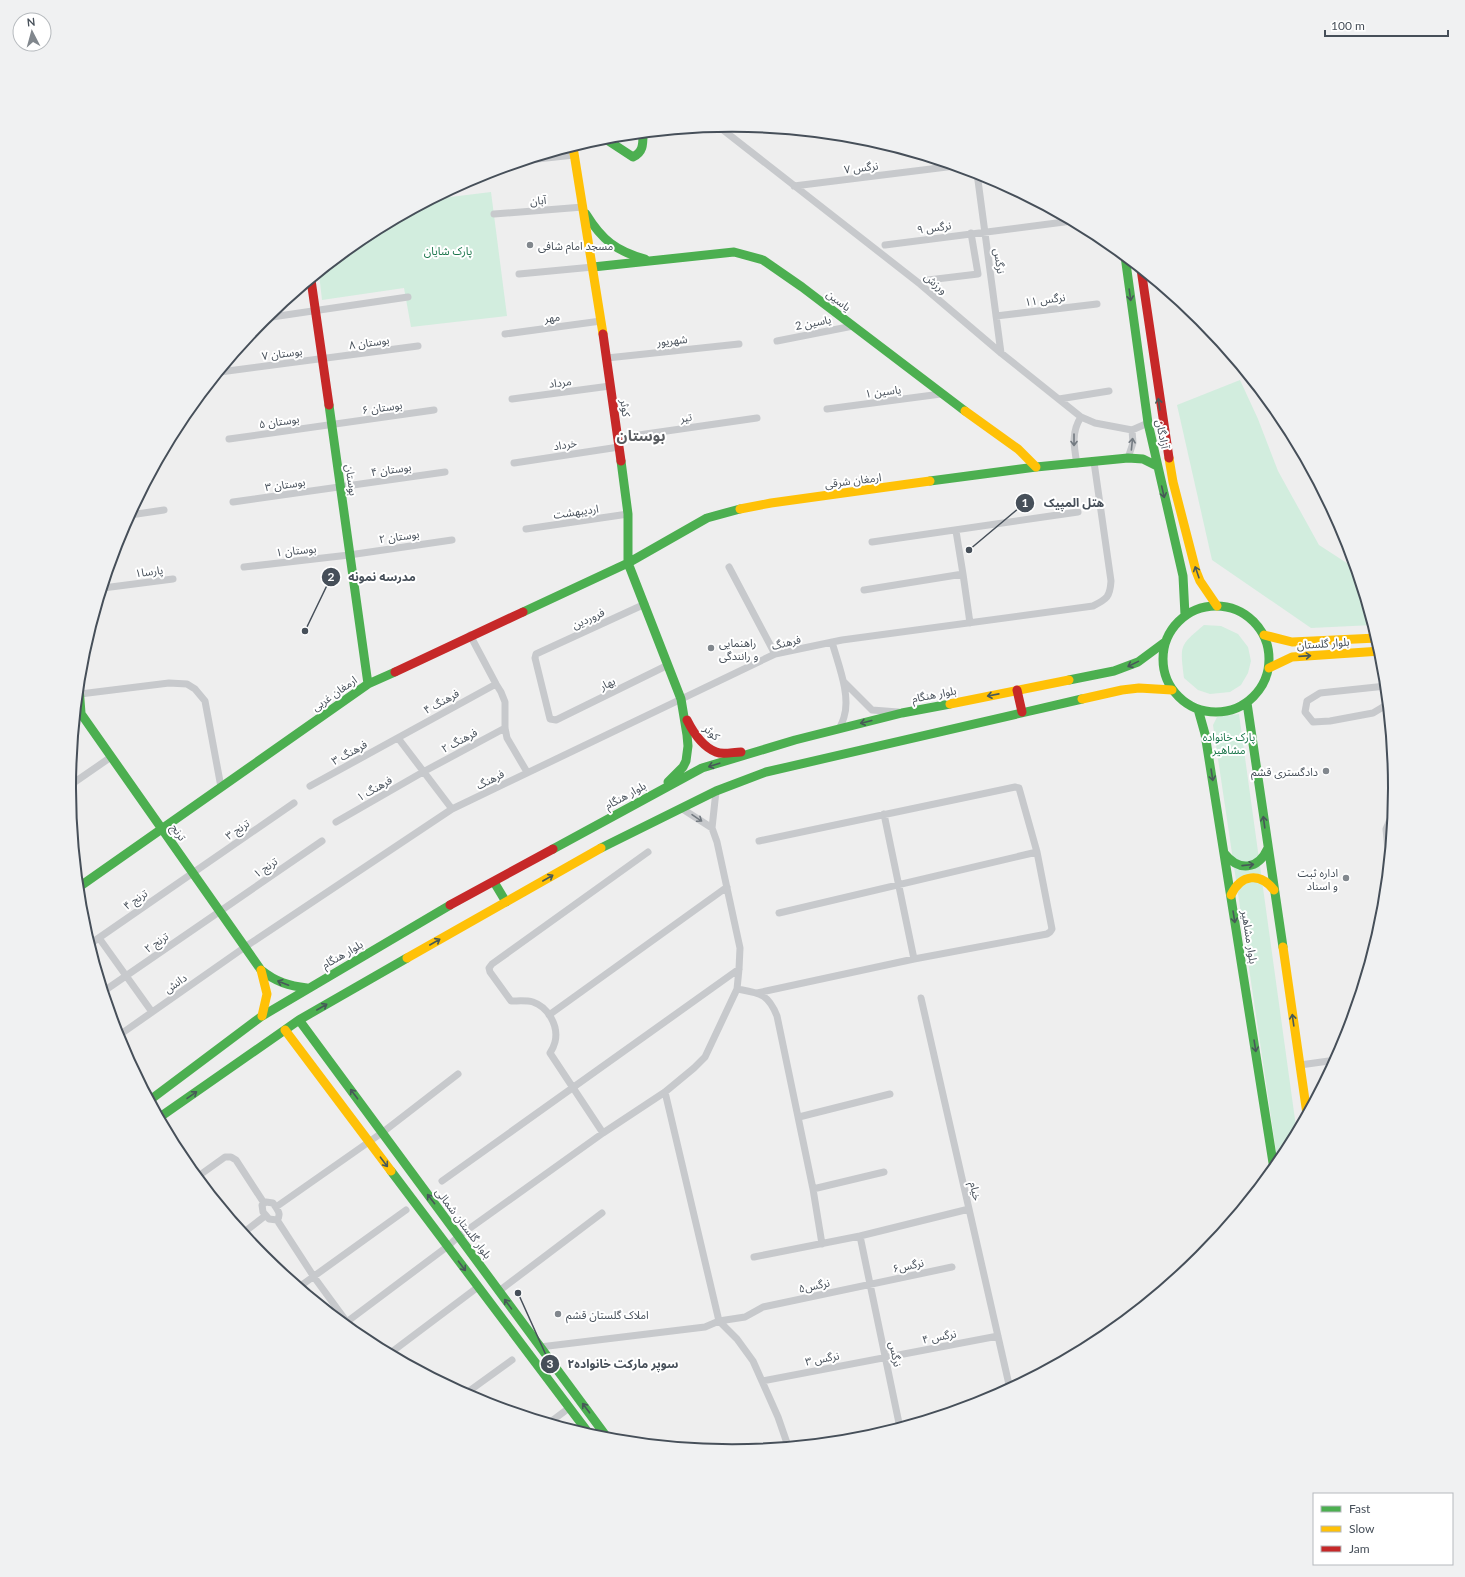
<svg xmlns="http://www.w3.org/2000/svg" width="1465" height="1577" viewBox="0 0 1465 1577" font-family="Lato,'Noto Sans Arabic',sans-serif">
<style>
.green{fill:#d2edde}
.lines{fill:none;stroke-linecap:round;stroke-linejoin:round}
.street{stroke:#c7c9cc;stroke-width:7}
.fast{stroke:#4caf50;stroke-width:9}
.slow{stroke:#ffc107;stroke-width:9}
.jam{stroke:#c62828;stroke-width:9}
.oneway{stroke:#475958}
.oneway2{stroke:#737a81}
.poi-dot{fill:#81878d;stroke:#fff;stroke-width:1.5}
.labels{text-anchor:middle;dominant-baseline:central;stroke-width:4;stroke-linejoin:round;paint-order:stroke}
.street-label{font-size:11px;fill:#464f59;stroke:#fff}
.poi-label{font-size:11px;fill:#464f59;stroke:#fff;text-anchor:start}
.park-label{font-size:11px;fill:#1b764b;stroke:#fff}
.district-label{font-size:15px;font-weight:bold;fill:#5a5d61;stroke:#fff}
.rim{fill:none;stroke:#464f59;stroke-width:2}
.leader{fill:none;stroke:#464f59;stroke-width:1.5}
.callout-dot{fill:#464f59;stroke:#fff;stroke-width:1.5}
.mark-label{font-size:12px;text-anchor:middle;font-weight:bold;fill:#fff}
.callout-label{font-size:12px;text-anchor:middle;font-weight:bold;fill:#464f59;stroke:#fff;stroke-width:4;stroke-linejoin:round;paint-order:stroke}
</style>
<rect width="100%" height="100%" fill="#eee"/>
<path class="green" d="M491,192L507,316L411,327L404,288L322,300L319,274L364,237L434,199Z
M1240,380L1258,419L1278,471L1319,545L1356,569L1373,625L1311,628L1212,560L1177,405Z
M1204,625L1221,626L1238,634L1248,647L1251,661L1248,673L1241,685L1230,692L1210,694L1198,690L1184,678C1180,645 1179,646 1204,625Z
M1239,714L1297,1134L1284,1157L1278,1164L1213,725L1217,717Z"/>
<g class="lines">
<path class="street" d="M718,126L920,284L1001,353L1081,417L1095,423L1132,430L1148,423
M528,160L574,155
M977,173L1001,353
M794,186L955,166
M494,214L583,207
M885,245L1072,221
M519,274L593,267
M928,280L978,274L971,233
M996,316L1097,304
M265,318L408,297
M505,334L601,321
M777,341L853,326
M607,358L739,344
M220,372L418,346
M512,399L610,386
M1059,399L1109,391
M827,409L941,394
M618,438L757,418
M229,439L434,410
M1128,458L1133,443L1132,430
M514,463L619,447
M1077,464C1074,447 1071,432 1081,417
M233,502L445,472
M130,515L164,510
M526,529L628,514
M956,531L963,574L970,623
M872,542L1078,512
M244,567L349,555L452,540
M729,567L775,654
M103,588L173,579
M864,590L963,574
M645,604L536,654L535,658L550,719L556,720L668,665
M470,635L496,684L501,692L505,702V728L507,738L527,772
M832,642C838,664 851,695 844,717C843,721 841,725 839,729
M844,682L872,710L898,712
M1386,686L1320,693L1307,701L1305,712L1313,722L1330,721L1373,713L1388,704
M80,694L169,683L187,684L195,689L205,701L221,787
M398,738L452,809
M69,786L111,757
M310,786L496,684
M681,808L712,828
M884,814L914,959
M336,822L423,772L505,728
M1389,861L1386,829L1394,810
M779,913L1037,852
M99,938L152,1012
M90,944L294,803
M737,989C759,993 768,993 777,1016L813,1189L822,1244
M104,991L322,841
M757,993L914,959L1047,934L1050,932L1052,929L1037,852L1019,788L1015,787L759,841
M921,998L1010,1389
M549,1015L727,887
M118,1036L245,947L452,809L775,654L842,640L1093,606C1107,599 1110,597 1111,581L1094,462
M1300,1065L1336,1060
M665,1092L719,1321L737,1339L753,1361L778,1417L788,1446
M799,1117L890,1094
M603,1133L550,1053C552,1050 554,1046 555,1042C559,1026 548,1007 533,1002C526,1000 518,1001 511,1001L490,972L489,968L492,964L648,852
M197,1177L225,1157H231L236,1160L264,1203
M442,1181L739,969
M813,1189L884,1172
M266,1202L273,1203C277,1209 282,1214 277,1220L269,1219L263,1212L262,1205Z
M276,1207L383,1132L458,1074
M277,1220L314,1277L355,1333
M243,1233L265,1216
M860,1236L900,1428
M754,1257L860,1236L969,1209
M299,1287L406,1210
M499,1291L602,1213
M344,1324L448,1246L459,1236L603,1133L665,1092L694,1068L705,1057L737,989L739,969L740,948L717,842L712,828L716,791
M540,1347L705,1327L719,1321L745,1317L763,1307L952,1267
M389,1354L478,1287
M762,1381L998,1336
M465,1394L512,1360
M549,1423L569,1408"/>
<path class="fast" d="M604,138L633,157C643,152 643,145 643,134
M586,214C602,240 616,251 645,259
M1125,256L1148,423L1183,576L1185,615
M593,267L734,252L763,260L802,287L965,411
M329,405L368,684
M621,461L628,514V563L681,699L687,735L688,746L686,761L683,767L668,782
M930,481L1036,467L1128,458L1143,459L1157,466
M1163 659a53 53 0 1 1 106 0a53 53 0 1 1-106 0Z
M523,612L628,563L707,518L740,509
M1069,680L1114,671L1138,662L1165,642
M79,687L81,713
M1247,703L1283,947
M77,708L261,970C276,982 289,986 307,988
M1198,709L1205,734L1274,1169
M601,848L716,791L766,772L1082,699
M553,849L702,768L795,740L902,713L950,704
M1224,853C1239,872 1258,870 1268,848
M494,882L506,902
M79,887L368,684L395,672
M299,1020L609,1440
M150,1100L262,1016L450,905
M160,1117L299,1020L407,958
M391,1171L590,1435"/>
<path class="slow" d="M573,147L603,334
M965,411L1018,449L1036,467
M1169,458L1173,482L1196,571L1200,581L1217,606
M740,509L771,503L930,481
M1264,635L1292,642L1377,638
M1269,668L1292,657L1381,651
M1082,699L1122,690L1139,688L1172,690
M950,704L1069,680
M1231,895C1241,874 1260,872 1274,890
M1283,947L1307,1114
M407,958L601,848
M261,970L267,994L262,1016
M285,1030L391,1171"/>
<path class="jam" d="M1141,269L1169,458
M311,280L329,405
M603,334L621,461
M395,672L523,612
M1017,690L1022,712
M687,720C693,732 703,747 716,752C723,755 733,752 741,752
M450,905L553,849"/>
</g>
<defs><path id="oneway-shaft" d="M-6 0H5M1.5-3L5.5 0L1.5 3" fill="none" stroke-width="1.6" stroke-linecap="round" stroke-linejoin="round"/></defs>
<g class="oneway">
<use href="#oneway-shaft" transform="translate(1130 295) rotate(82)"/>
<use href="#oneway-shaft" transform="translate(1159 404) rotate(-98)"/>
<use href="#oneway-shaft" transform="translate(1163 492) rotate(77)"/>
<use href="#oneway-shaft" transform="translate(1197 572) rotate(-109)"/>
<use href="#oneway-shaft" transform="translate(1305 656) rotate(-4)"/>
<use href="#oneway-shaft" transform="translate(1133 664) rotate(154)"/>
<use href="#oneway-shaft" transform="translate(993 695) rotate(169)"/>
<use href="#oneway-shaft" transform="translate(866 722) rotate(166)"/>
<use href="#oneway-shaft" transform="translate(714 765) rotate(162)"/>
<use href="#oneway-shaft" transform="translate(1212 775) rotate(81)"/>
<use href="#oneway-shaft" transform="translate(1264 822) rotate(-98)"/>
<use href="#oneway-shaft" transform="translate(1248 865) rotate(-6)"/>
<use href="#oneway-shaft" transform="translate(548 878) rotate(-30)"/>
<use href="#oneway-shaft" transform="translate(1234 917) rotate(81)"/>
<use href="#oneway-shaft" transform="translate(435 942) rotate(-30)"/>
<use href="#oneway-shaft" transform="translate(283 983) rotate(-159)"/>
<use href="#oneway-shaft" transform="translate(322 1007) rotate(-30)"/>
<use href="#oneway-shaft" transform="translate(1293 1020) rotate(-98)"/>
<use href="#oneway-shaft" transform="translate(1255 1046) rotate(81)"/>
<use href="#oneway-shaft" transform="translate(354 1094) rotate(-127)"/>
<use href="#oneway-shaft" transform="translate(192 1095) rotate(-35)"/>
<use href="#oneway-shaft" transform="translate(384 1162) rotate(53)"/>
<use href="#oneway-shaft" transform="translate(431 1199) rotate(-128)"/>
<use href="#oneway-shaft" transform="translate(462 1266) rotate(53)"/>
<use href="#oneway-shaft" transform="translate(508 1304) rotate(-126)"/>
<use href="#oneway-shaft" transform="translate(586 1408) rotate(-127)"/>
</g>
<g class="oneway2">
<use href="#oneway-shaft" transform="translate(1074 440) rotate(90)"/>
<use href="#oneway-shaft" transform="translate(1132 444) rotate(-84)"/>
<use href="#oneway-shaft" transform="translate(697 818) rotate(34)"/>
</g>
<g class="poi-dot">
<circle cx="530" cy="245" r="4"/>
<circle cx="711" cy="648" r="4"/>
<circle cx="1326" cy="771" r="4"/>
<circle cx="1346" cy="878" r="4"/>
<circle cx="558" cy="1314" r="4"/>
</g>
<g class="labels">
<g class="street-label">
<text transform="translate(861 167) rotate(-7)">نرگس ۷</text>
<text transform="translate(538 200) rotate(-5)">آبان</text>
<text transform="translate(934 227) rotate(-8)">نرگس ۹</text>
<text transform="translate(1000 261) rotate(82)">نرگس</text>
<text transform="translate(936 283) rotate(40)">ورزش</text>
<text transform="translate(1045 299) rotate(-7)">نرگس ۱۱</text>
<text transform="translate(839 300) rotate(37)">یاسین</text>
<text transform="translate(552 317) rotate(-8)">مهر</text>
<text transform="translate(813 322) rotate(-11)">یاسین 2</text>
<text transform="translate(672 340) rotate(-6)">شهریور</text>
<text transform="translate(369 342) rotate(-8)">بوستان ۸</text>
<text transform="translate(282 353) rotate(-7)">بوستان ۷</text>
<text transform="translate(560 382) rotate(-7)">مرداد</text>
<text transform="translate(883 391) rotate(-7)">یاسین ۱</text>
<text transform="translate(382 407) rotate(-8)">بوستان ۶</text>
<text transform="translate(626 408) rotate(82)">کوثر</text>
<text transform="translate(686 417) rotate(-8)">تیر</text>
<text transform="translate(279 421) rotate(-8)">بوستان ۵</text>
<text transform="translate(1163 434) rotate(79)">آزادگان</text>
<text transform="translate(565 444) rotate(-9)">خرداد</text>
<text transform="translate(391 469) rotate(-8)">بوستان ۴</text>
<text transform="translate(352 480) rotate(82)">بوستان</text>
<text transform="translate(853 480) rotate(-7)">ارمغان شرقی</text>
<text transform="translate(285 484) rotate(-8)">بوستان ۳</text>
<text transform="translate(576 511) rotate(-8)">اردیبهشت</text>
<text transform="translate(399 536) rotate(-8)">بوستان ۲</text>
<text transform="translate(296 550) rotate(-6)">بوستان ۱</text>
<text transform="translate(149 571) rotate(-7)">پارسا۱</text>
<text transform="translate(588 618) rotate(-25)">فروردین</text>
<text transform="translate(786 642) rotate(-14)">فرهنگ</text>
<text transform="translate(1323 643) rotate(-4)">بلوار گلستان</text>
<text transform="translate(607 683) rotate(-26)">بهار</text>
<text transform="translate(334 693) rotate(-35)">ارمغان غربی</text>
<text transform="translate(934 694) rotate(-11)">بلوار هنگام</text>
<text transform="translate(441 701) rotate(-29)">فرهنگ ۴</text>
<text transform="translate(712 732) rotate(42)">کوثر</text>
<text transform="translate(459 740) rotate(-28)">فرهنگ ۲</text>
<text transform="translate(349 752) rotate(-29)">فرهنگ ۳</text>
<text transform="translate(490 779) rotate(-27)">فرهنگ</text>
<text transform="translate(374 788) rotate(-30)">فرهنگ ۱</text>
<text transform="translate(625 795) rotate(-29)">بلوار هنگام</text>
<text transform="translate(237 829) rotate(-35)">ترنج ۳</text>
<text transform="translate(179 832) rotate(55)">ترنج</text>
<text transform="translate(265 867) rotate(-35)">ترنج ۱</text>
<text transform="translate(135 899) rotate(-35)">ترنج ۴</text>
<text transform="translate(1250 937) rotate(81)">بلوار مشاهیر</text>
<text transform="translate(156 942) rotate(-35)">ترنج ۲</text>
<text transform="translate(342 954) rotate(-30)">بلوار هنگام</text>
<text transform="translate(175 983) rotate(-35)">دانش</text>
<text transform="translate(976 1191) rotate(77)">خیام</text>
<text transform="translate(464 1223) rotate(53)">بلوار گلستان شمالی</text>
<text transform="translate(908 1265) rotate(-12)">نرگس۶</text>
<text transform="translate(814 1285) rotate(-12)">نرگس۵</text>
<text transform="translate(939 1336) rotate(-11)">نرگس ۴</text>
<text transform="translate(896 1354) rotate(78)">نرگس</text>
<text transform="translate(822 1358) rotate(-11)">نرگس ۳</text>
</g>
<g class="poi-label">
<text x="538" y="245">مسجد امام شافی</text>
<text x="719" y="642">راهنمایی<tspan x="719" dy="13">و رانندگی</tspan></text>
<text x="1318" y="771" text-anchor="end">دادگستری قشم</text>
<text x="1338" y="872" text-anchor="end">اداره ثبت<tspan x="1338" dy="13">و اسناد</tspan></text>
<text x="566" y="1314">املاک گلستان قشم</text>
</g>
<g class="park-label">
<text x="448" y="250">پارک شایان</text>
<text x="1229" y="736">پارک خانواده<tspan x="1229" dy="13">مشاهیر</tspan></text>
</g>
<g class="district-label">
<text x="641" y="435">بوستان</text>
</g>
</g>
<path d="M0 0H1465V1577H0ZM76 788a656 656 0 1 1 1312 0a656 656 0 1 1-1312 0Z" fill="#f0f1f2" fill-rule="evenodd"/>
<path class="rim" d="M76 788a656 656 0 1 1 1312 0a656 656 0 1 1-1312 0Z"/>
<path class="leader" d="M969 550L1025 503M305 631L331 577M518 1293L550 1364"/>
<g class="callout-dot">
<circle cx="969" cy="550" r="4"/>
<circle cx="305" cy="631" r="4"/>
<circle cx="518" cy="1293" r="4"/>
<circle cx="1025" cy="503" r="10"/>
<circle cx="331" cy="577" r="10"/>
<circle cx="550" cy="1364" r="10"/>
</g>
<g class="mark-label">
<text x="1025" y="507">1</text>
<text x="331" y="581">2</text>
<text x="550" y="1368">3</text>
</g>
<g class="callout-label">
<text x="1074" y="507">هتل المپیک</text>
<text x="382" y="581">مدرسه نمونه</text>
<text x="623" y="1368">سوپر ماركت خانواده٢</text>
</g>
<rect x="1313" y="1493" width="140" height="72" fill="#ffffff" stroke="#b5b9bd"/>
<rect x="1321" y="1506" width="20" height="6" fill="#4caf50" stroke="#b5b9bd"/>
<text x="1349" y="1513" font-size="12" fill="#464f59">Fast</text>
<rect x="1321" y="1526" width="20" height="6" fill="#ffc107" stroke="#b5b9bd"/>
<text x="1349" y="1533" font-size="12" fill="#464f59">Slow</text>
<rect x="1321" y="1546" width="20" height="6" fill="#c62828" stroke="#b5b9bd"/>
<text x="1349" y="1553" font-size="12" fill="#464f59">Jam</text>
<g transform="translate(32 32) rotate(354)"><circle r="19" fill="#ffffff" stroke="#b5b9bd"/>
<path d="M0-3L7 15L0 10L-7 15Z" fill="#81878d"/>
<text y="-6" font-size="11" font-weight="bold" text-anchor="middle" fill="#464f59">N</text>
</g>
<path d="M1325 30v6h123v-6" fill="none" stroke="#464f59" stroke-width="2"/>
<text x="1331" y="30" font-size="12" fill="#464f59" stroke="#ffffff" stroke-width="3" paint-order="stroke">100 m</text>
</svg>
